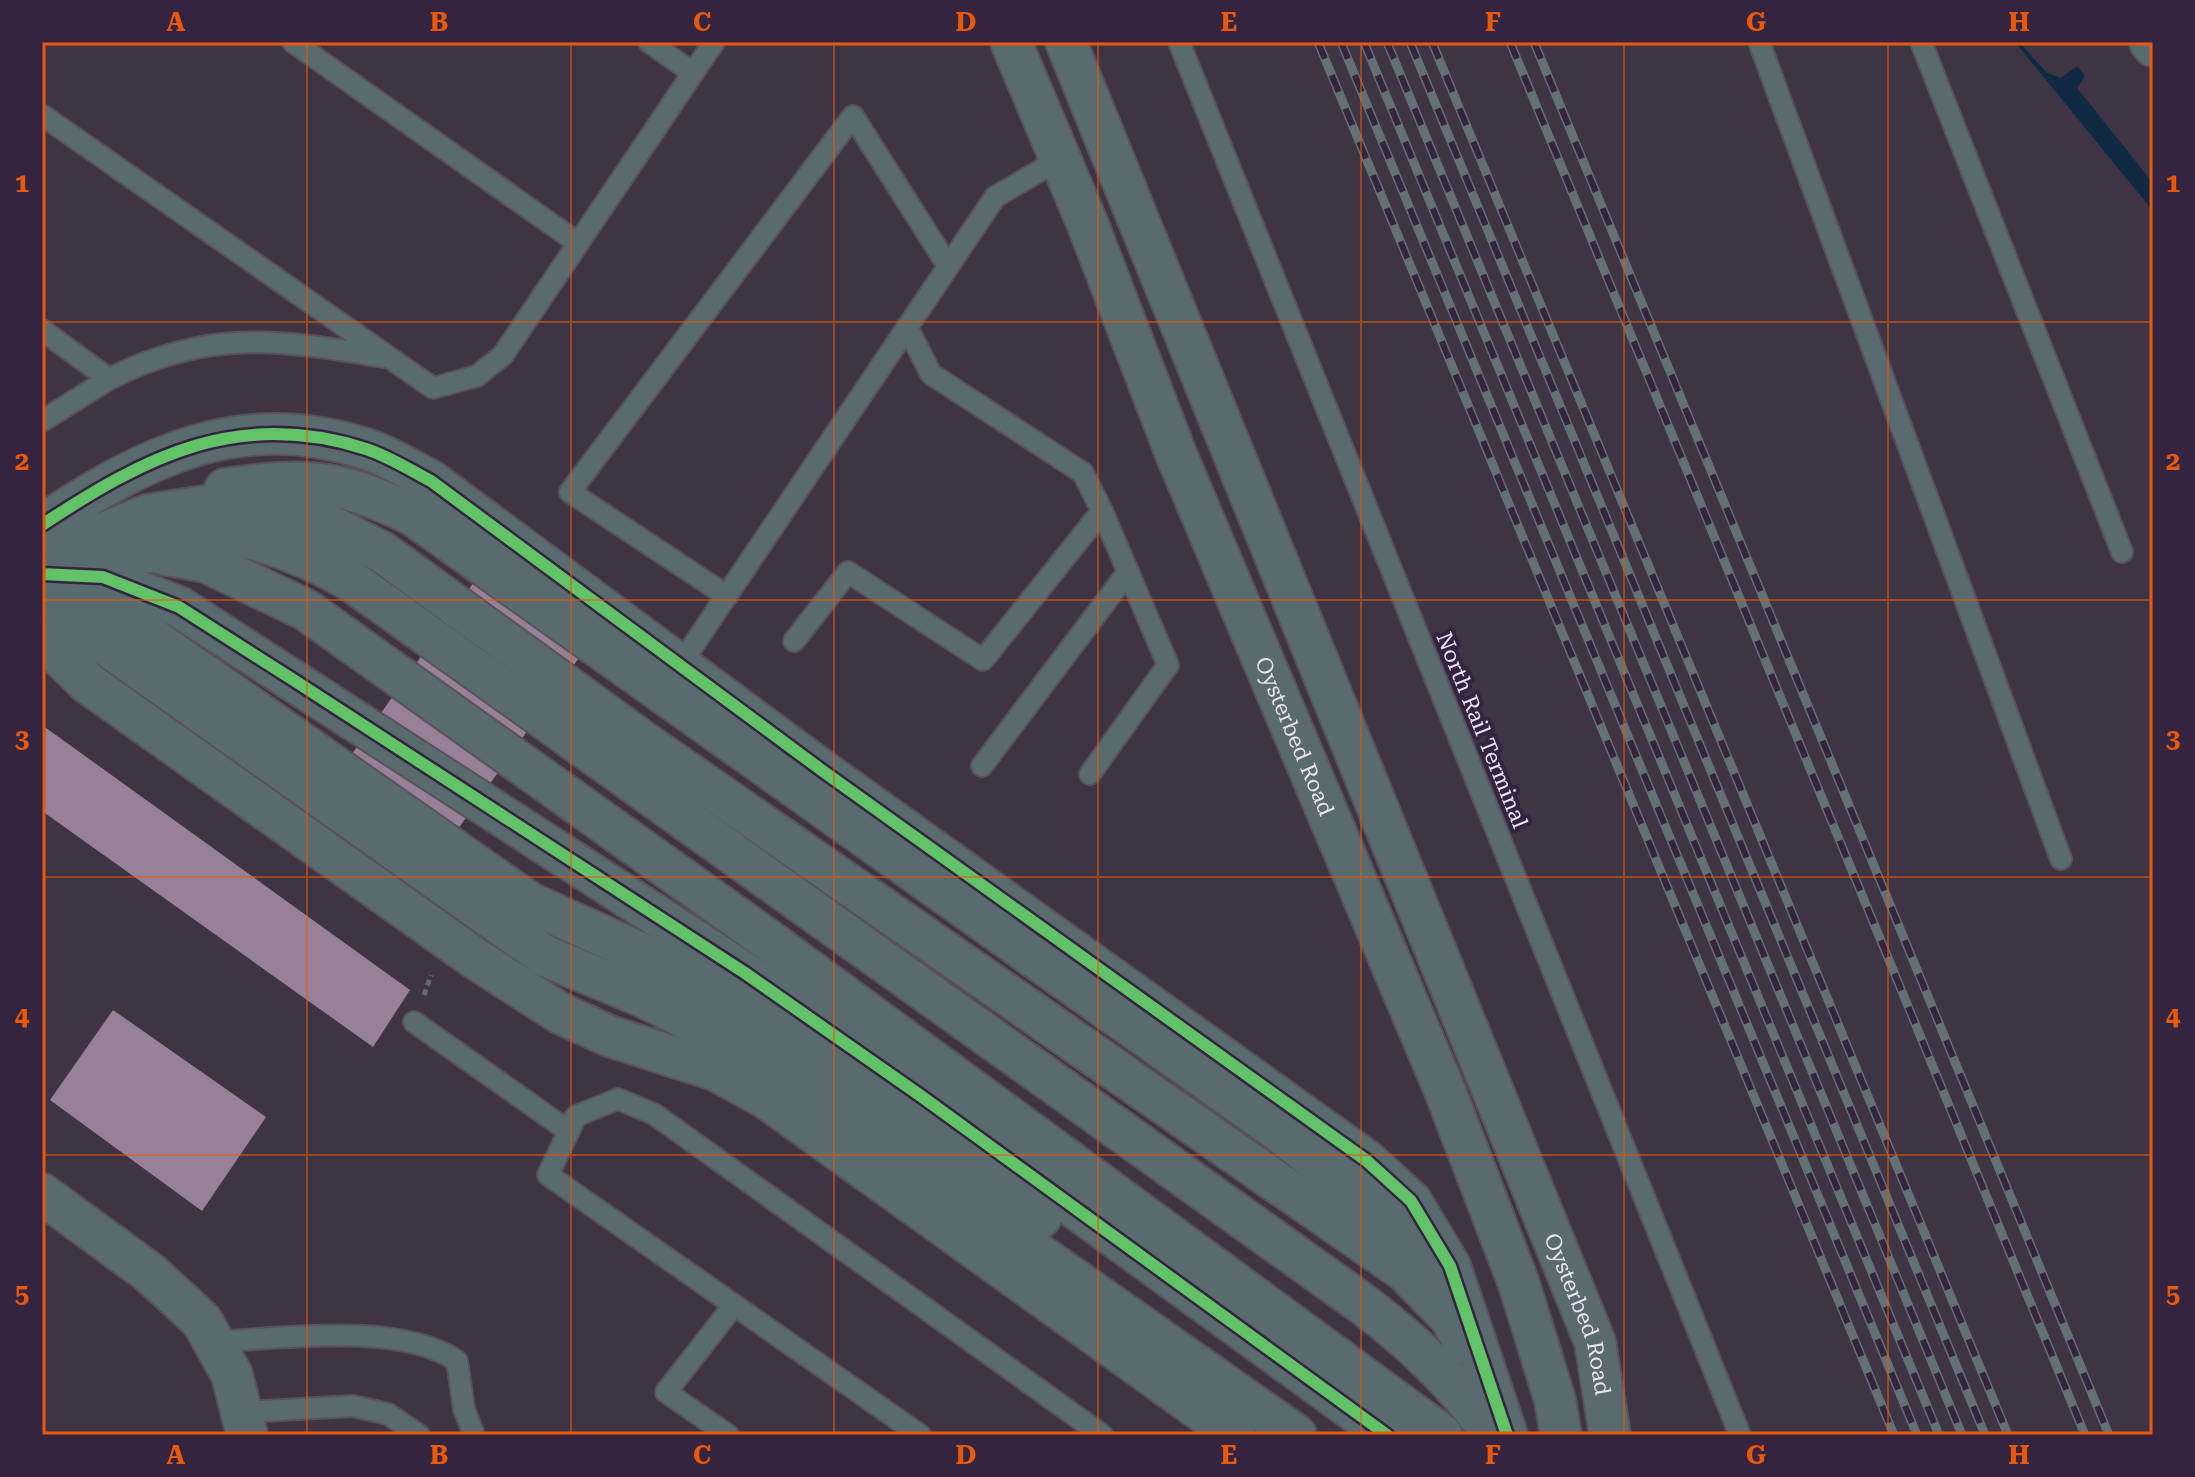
<svg xmlns="http://www.w3.org/2000/svg" width="2195" height="1477" viewBox="0 0 2195 1477" font-family="'Roboto Serif',serif">
<style>
.water{fill:#102943}
.building{fill:#978098}
.lines{fill:none;stroke-linecap:round;stroke-linejoin:round}
.lane-casing{stroke:#59515e;stroke-width:24}
.street-casing{stroke:#59515e;stroke-width:44}
.path{stroke:#626b71;stroke-width:5;stroke-dasharray:6 4;stroke-linecap:butt}
.lane{stroke:#596b6f;stroke-width:20}
.street{stroke:#596b6f;stroke-width:40}
.rail-casing{stroke:#637074;stroke-width:9}
.rail{stroke:#34243f;stroke-width:6;stroke-dasharray:18;stroke-linecap:butt}
.cycleway-casing{stroke:#34243f;stroke-width:17}
.cycleway{stroke:#61c268;stroke-width:12}
.grid{fill:none;stroke:#e8590c;stroke-width:2;stroke-opacity:0.55}
.labels{text-anchor:middle;dominant-baseline:central;stroke-width:8;stroke-linejoin:round;paint-order:stroke}
.street-label{font-size:22px;fill:#ebe1f3;stroke:#34243f}
.neatline{fill:none;stroke:#e8590c;stroke-width:3}
.grid-label{font-size:26px;text-anchor:middle;font-weight:bold;fill:#e8590c}
</style>
<rect width="100%" height="100%" fill="#3e3444"/>
<path class="water" d="M2015,42H2019L2047,73L2061,78L2077,66L2085,76L2077,88L2153,183V211Z"/>
<path class="building" d="M498,548L607,618L415,890L308,816Z
M42,725L410,990L373,1047L42,811Z
M113,1010L266,1117L202,1211L50,1100Z"/>
<g class="lines">
<g class="lane-casing">
<path id="lane" d="M293,42L578,243
M1179,42L1740,1435
M1759,42L2061,859
M1921,42L2122,552
M693,73L714,42
M42,115L433,388L477,376L503,355L693,73L649,42
M42,330L109,379C207,329 278,339 383,357
M42,421L109,379
M727,596L570,492L853,116L948,266
M794,641L848,572L983,660L1102,511L1083,473L931,374L907,327
M680,665L995,197L1060,159
M982,766L1128,572
M1090,774L1168,665L1102,511
M414,1022L567,1130
M214,1342C281,1338 401,1322 457,1361L464,1409L474,1435
M243,1412L353,1406L388,1414L419,1435
M728,1435L666,1392L734,1305
M920,1435L548,1175L576,1116L618,1099L654,1114L1102,1435"/>
</g>
<g class="street-casing">
<g id="street">
<path id="s1" d="M1011,42L1088,225L1176,454L1445,1091L1519,1284L1555,1400L1561,1435"/>
<path id="s2" d="M1066,42L1595,1342L1610,1435"/>
<path d="M2150,42L2153,46"/>
<path d="M225,489C306,477 339,479 413,515L1280,1132C1329,1171 1376,1209 1411,1261"/>
<path d="M42,525C146,456 239,408 366,449C388,456 410,470 431,481L820,769L1367,1161L1411,1201L1450,1266L1507,1435"/>
<path d="M170,532C232,525 301,551 353,582L1360,1302C1412,1341 1456,1382 1493,1435"/>
<path d="M50,555L147,515L205,506L263,507L321,521L382,552L645,743L1406,1272L1450,1317L1465,1344"/>
<path d="M74,557L152,552L206,562L306,610L768,940L1442,1435"/>
<path d="M58,572L103,577L179,607L745,973L921,1096L1387,1435"/>
<path d="M67,588L87,593L530,903L660,962L764,1020L1041,1217"/>
<path d="M42,603L58,611L545,956L644,997L741,1047L781,1073L1296,1435"/>
<path d="M42,639L89,684L476,959L560,1013L609,1036L715,1070L766,1098L1235,1435"/>
<path d="M42,1194L150,1273L202,1321L232,1375L247,1435"/>
</g>
</g>
<path class="path" d="M424,995L431,975"/>
<use href="#lane" class="lane"/>
<use href="#street" class="street"/>
<g class="rail-casing">
<path id="rail" d="M1318,42L1894,1435
M1341,42L1917,1435
M1364,42L1939,1435
M1387,42L1962,1435
M1410,42L1985,1435
M1432,42L2008,1435
M1510,42L2085,1435
M1534,42L2109,1435"/>
</g>
<use href="#rail" class="rail"/>
<g class="cycleway-casing">
<path id="cycleway" d="M42,525C146,456 239,408 366,449C388,456 410,470 431,481L820,769L1367,1161L1411,1201L1450,1266L1507,1435
M42,574L103,577L179,607L292,679L745,973L921,1096L1387,1435"/>
</g>
<use href="#cycleway" class="cycleway"/>
</g>
<path class="grid" d="M307,42V1435M571,42V1435M834,42V1435M1098,42V1435M1361,42V1435M1624,42V1435M1888,42V1435M42,322H2153M42,600H2153M42,877H2153M42,1155H2153"/>
<g class="labels">
<g class="street-label">
<text transform="translate(1482 730) rotate(68)">North Rail Terminal</text>
<text stroke="none"><textPath href="#s1" startOffset="750">Oysterbed Road</textPath></text>
<text stroke="none"><textPath href="#s2" startOffset="1372">Oysterbed Road</textPath></text>
</g>
</g>
<rect width="2195" height="1477" fill="none" stroke="#34243f" stroke-width="88"/>
<rect x="44" y="44" width="2107" height="1389" class="neatline"/>
<g class="grid-label">
<text x="176" y="31">A</text>
<text x="439" y="31">B</text>
<text x="702" y="31">C</text>
<text x="966" y="31">D</text>
<text x="1229" y="31">E</text>
<text x="1493" y="31">F</text>
<text x="1756" y="31">G</text>
<text x="2019" y="31">H</text>
<text x="22" y="192">1</text>
<text x="2173" y="192">1</text>
<text x="22" y="470">2</text>
<text x="2173" y="470">2</text>
<text x="22" y="748">3</text>
<text x="2173" y="748">3</text>
<text x="22" y="1025">4</text>
<text x="2173" y="1025">4</text>
<text x="22" y="1303">5</text>
<text x="2173" y="1303">5</text>
<text x="176" y="1464">A</text>
<text x="439" y="1464">B</text>
<text x="702" y="1464">C</text>
<text x="966" y="1464">D</text>
<text x="1229" y="1464">E</text>
<text x="1493" y="1464">F</text>
<text x="1756" y="1464">G</text>
<text x="2019" y="1464">H</text>
</g>
</svg>
